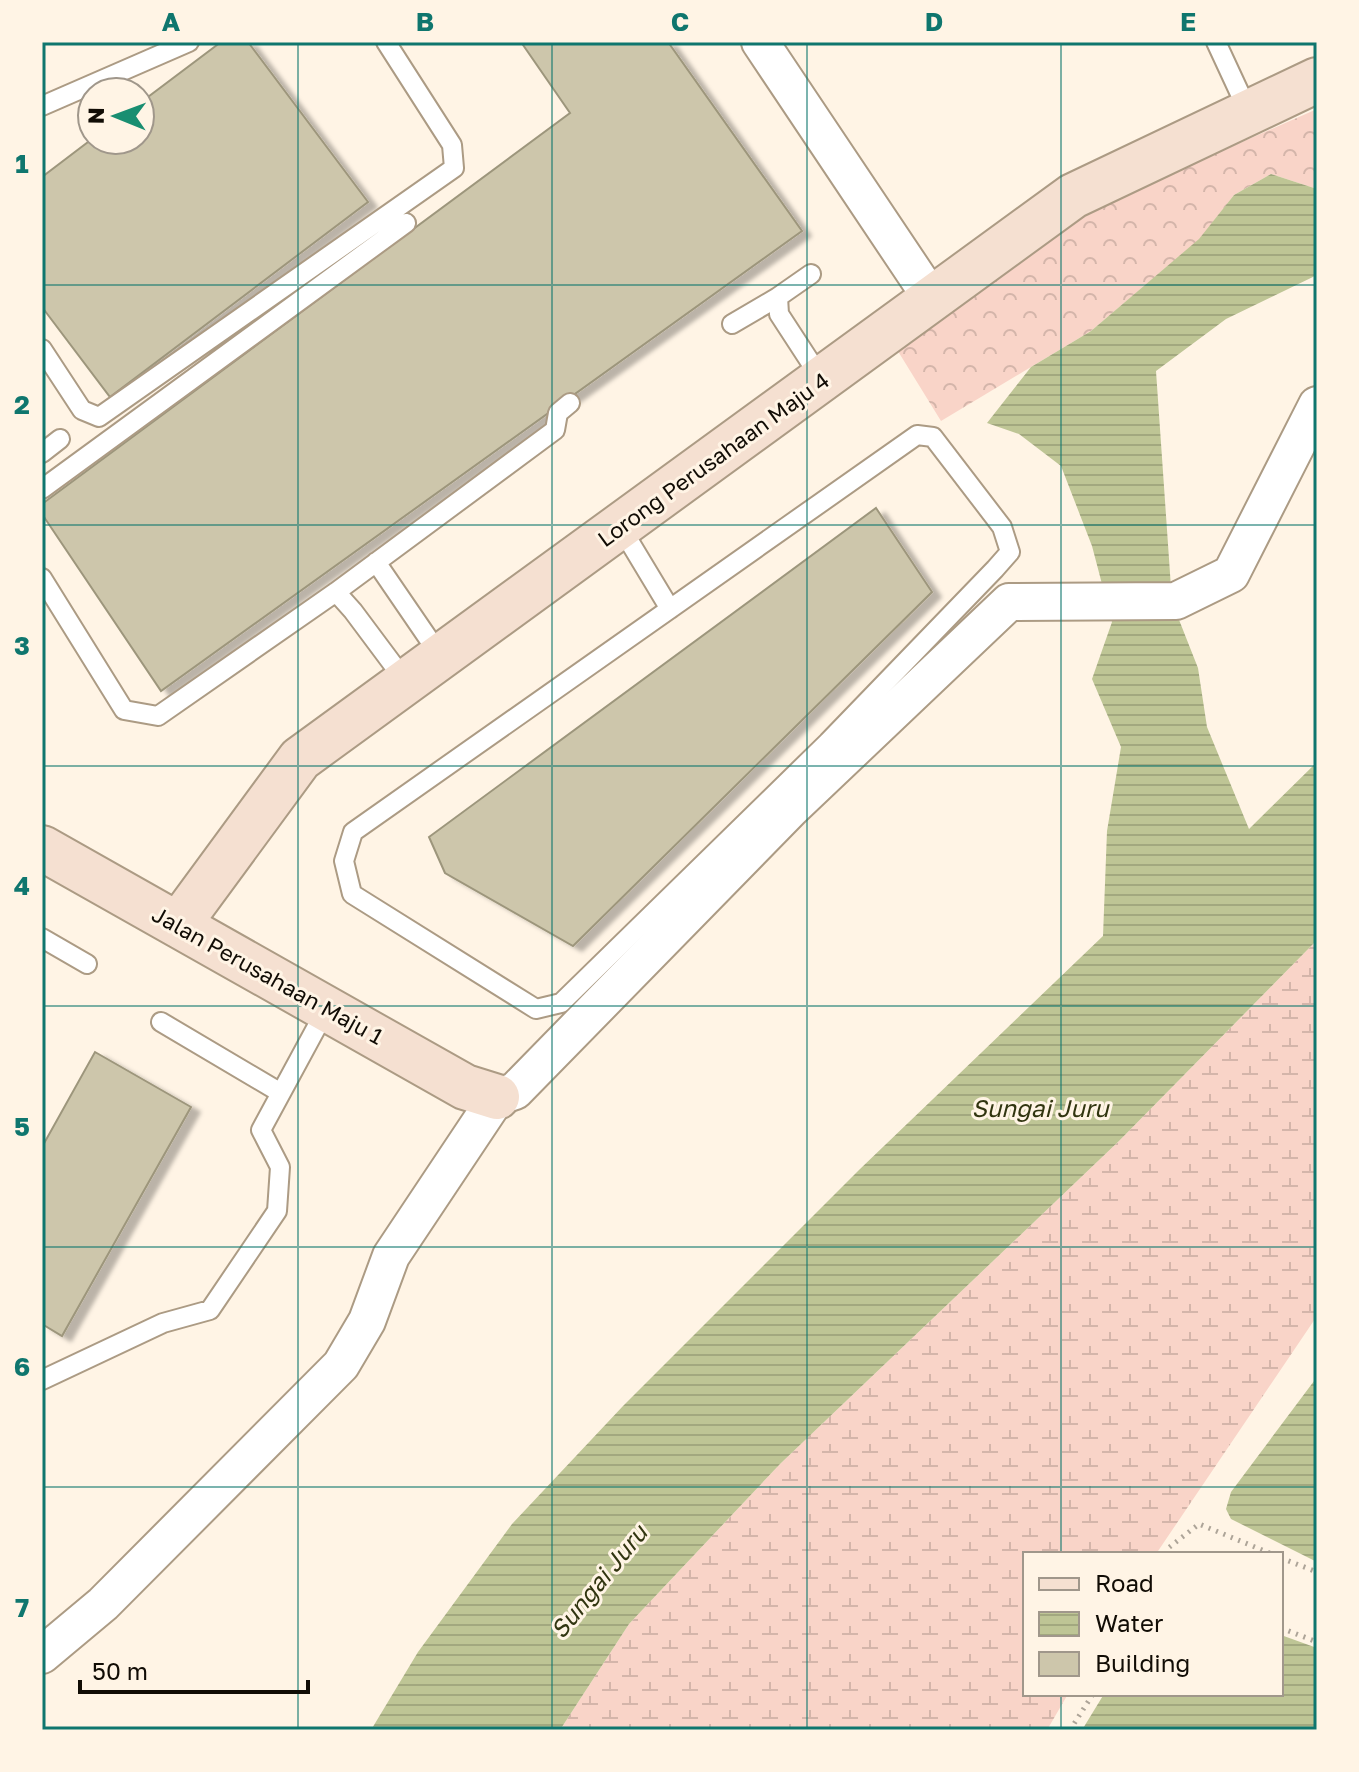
<svg xmlns="http://www.w3.org/2000/svg" width="1359" height="1772" viewBox="0 0 1359 1772" font-family="'Golos Text',sans-serif">
<style>
.forest{fill:url(#forest-crowns)}
.wetland{fill:url(#wetland-marsh)}
.water{fill:url(#water-rules)}
.building{fill:#cdc6ab;stroke:#9d967c;stroke-width:2;filter:url(#shadow)}
.lines{fill:none;stroke-linecap:round;stroke-linejoin:round}
.lane-casing{stroke:#ac9b84;stroke-width:22}
.street-casing{stroke:#ac9b84;stroke-width:40}
.secondary-casing{stroke:#ac9b84;stroke-width:48}
.path{stroke:#ada498;stroke-width:5;stroke-dasharray:2 6;stroke-linecap:butt}
.lane{stroke:#fff;stroke-width:18}
.street{stroke:#fff;stroke-width:36}
.secondary{stroke:#f5e0d1;stroke-width:44}
.grid{fill:none;stroke:#0f766e;stroke-width:2;stroke-opacity:0.55}
.labels{text-anchor:middle;dominant-baseline:central;stroke-width:6;stroke-linejoin:round;paint-order:stroke}
.street-label{font-size:22px;fill:#110c05;stroke:#fff4e5}
.water-label{font-size:24px;font-style:italic;fill:#313510;stroke:#fff4e5}
.neatline{fill:none;stroke:#0f766e;stroke-width:3}
.grid-label{font-size:26px;text-anchor:middle;font-weight:bold;fill:#0f766e}
</style>
<defs>
<pattern id="forest-crowns" width="20" height="18" patternUnits="userSpaceOnUse" patternTransform="scale(2)"><rect width="20" height="18" fill="#f9d4c8"/><path d="M2 6a3 3 0 1 1 6 0M12 15a3 3 0 1 1 6 0" fill="none" stroke="#d4b5aa"/></pattern>
<pattern id="wetland-marsh" width="20" height="14" patternUnits="userSpaceOnUse" patternTransform="scale(2)"><rect width="20" height="14" fill="#f9d4c8"/><path d="M1 5h8M5 5V1M11 12h8M15 12V8" fill="none" stroke="#d4b5aa"/></pattern>
<pattern id="water-rules" width="6" height="5" patternUnits="userSpaceOnUse" patternTransform="scale(2)"><rect width="6" height="5" fill="#bec595"/><path d="M0 2.5h6" fill="none" stroke="#a2a87f"/></pattern>
<filter id="shadow"><feDropShadow dx="9" dy="5" stdDeviation="2" flood-color="#0004"/></filter>
</defs>
<rect width="100%" height="100%" fill="#fff4e5"/>
<path class="forest" d="M1317,109V189L1271,174L1234,195L1200,239L1091,331L941,421L896,348L1101,204Z"/>
<path class="wetland" d="M1317,940V1316L1156,1554H1025V1694H1068L1047,1730H560L629,1624L780,1464L1119,1141Z"/>
<path class="water" d="M1271,174L1317,189V275L1226,319L1156,371L1172,602L1198,668L1207,727L1249,829L1317,762V940L1119,1141L780,1464L629,1624L560,1730H371L418,1652L512,1524L623,1406L860,1169L1103,936L1107,831L1121,747L1092,679L1112,622L1092,546L1061,466L1019,434L987,423L1031,367L1091,331L1199,239L1234,195Z
M1317,1377V1562L1231,1519L1226,1509L1231,1492Z
M1281,1635L1317,1648V1730H1082L1104,1694H1281Z"/>
<path class="building" d="M221,42H248L368,202L110,397L42,307V177L92,139L140,140V103Z
M521,42H668L802,231L161,691L42,514V504L570,113Z
M876,508L932,592L573,946L445,873L429,837Z
M95,1052L191,1107L62,1336L42,1324V1147Z"/>
<g class="lines">
<g class="lane-casing">
<path id="lane" d="M1216,42L1248,111
M42,106L189,42
M811,274L778,297L779,314L822,380
M732,324L778,297
M42,349L82,410L99,417L454,168L452,145L386,42
M917,435L933,437L1002,527L1010,552L995,569L828,742L561,1003L536,1009L352,894L344,861L353,832Z
M42,453L60,439
M42,489L406,223
M620,526L670,609
M376,562L441,657
M42,578L124,710L158,716L336,592L555,430L558,413L570,403
M336,592L353,611L406,682
M42,938L87,964
M161,1022L281,1093
M42,1380L163,1323L210,1310L277,1211L280,1167L261,1130L327,1008"/>
</g>
<g class="street-casing">
<path id="street" d="M760,42L932,299
M42,1655L103,1604L341,1365L367,1321L391,1256L497,1097L515,1091L791,809L1009,602L1176,601L1231,574L1317,405"/>
</g>
<g class="secondary-casing">
<path id="secondary" d="M42,848L465,1087L497,1097
M178,925L300,759L1073,196L1317,80"/>
</g>
<path class="path" d="M1167,1554V1549L1199,1524L1272,1554
M1281,1558L1317,1572
M1281,1628L1317,1642
M1070,1730L1093,1694"/>
<use href="#lane" class="lane"/>
<use href="#street" class="street"/>
<use href="#secondary" class="secondary"/>
</g>
<path class="grid" d="M298,42V1730M552,42V1730M807,42V1730M1061,42V1554M42,285H1317M42,525H1317M42,766H1317M42,1006H1317M42,1247H1317M42,1487H1317M1061,1694V1730"/>
<g class="labels">
<g class="street-label">
<text transform="translate(713 459) rotate(-36)">Lorong Perusahaan Maju 4</text>
<text transform="translate(268 975) rotate(29)">Jalan Perusahaan Maju 1</text>
</g>
<g class="water-label">
<text x="1040" y="1107">Sungai Juru</text>
<text transform="translate(598 1581) rotate(-51)">Sungai Juru</text>
</g>
</g>
<rect width="1359" height="1772" fill="none" stroke="#fff4e5" stroke-width="88"/>
<rect x="1023" y="1552" width="260" height="144" fill="#fff4e5" stroke="#a0978b" stroke-width="2"/>
<rect x="1039" y="1578" width="40" height="12" fill="#f5e0d1" stroke="#a0978b" stroke-width="2"/>
<text x="1095" y="1592" font-size="24" fill="#110c05">Road</text>
<rect x="1039" y="1612" width="40" height="24" fill="url(#water-rules)" stroke="#a0978b" stroke-width="2"/>
<text x="1095" y="1632" font-size="24" fill="#110c05">Water</text>
<rect x="1039" y="1652" width="40" height="24" fill="#cdc6ab" stroke="#a0978b" stroke-width="2"/>
<text x="1095" y="1672" font-size="24" fill="#110c05">Building</text>
<g transform="translate(116 116) rotate(271)"><circle r="38" fill="#fff4e5" stroke="#a0978b" stroke-width="2"/>
<path d="M0-6L14 30L0 20L-14 30Z" fill="#198e71"/>
<text y="-12" font-size="22" font-weight="bold" text-anchor="middle" fill="#110c05">N</text>
</g>
<path d="M80 1680v12h228v-12" fill="none" stroke="#110c05" stroke-width="4"/>
<text x="92" y="1680" font-size="24" fill="#110c05" stroke="#fff4e5" stroke-width="6" paint-order="stroke">50 m</text>
<rect x="44" y="44" width="1271" height="1684" class="neatline"/>
<g class="grid-label">
<text x="171" y="31">A</text>
<text x="425" y="31">B</text>
<text x="680" y="31">C</text>
<text x="934" y="31">D</text>
<text x="1188" y="31">E</text>
<text x="22" y="173">1</text>
<text x="22" y="414">2</text>
<text x="22" y="655">3</text>
<text x="22" y="895">4</text>
<text x="22" y="1136">5</text>
<text x="22" y="1376">6</text>
<text x="22" y="1617">7</text>
</g>
</svg>
